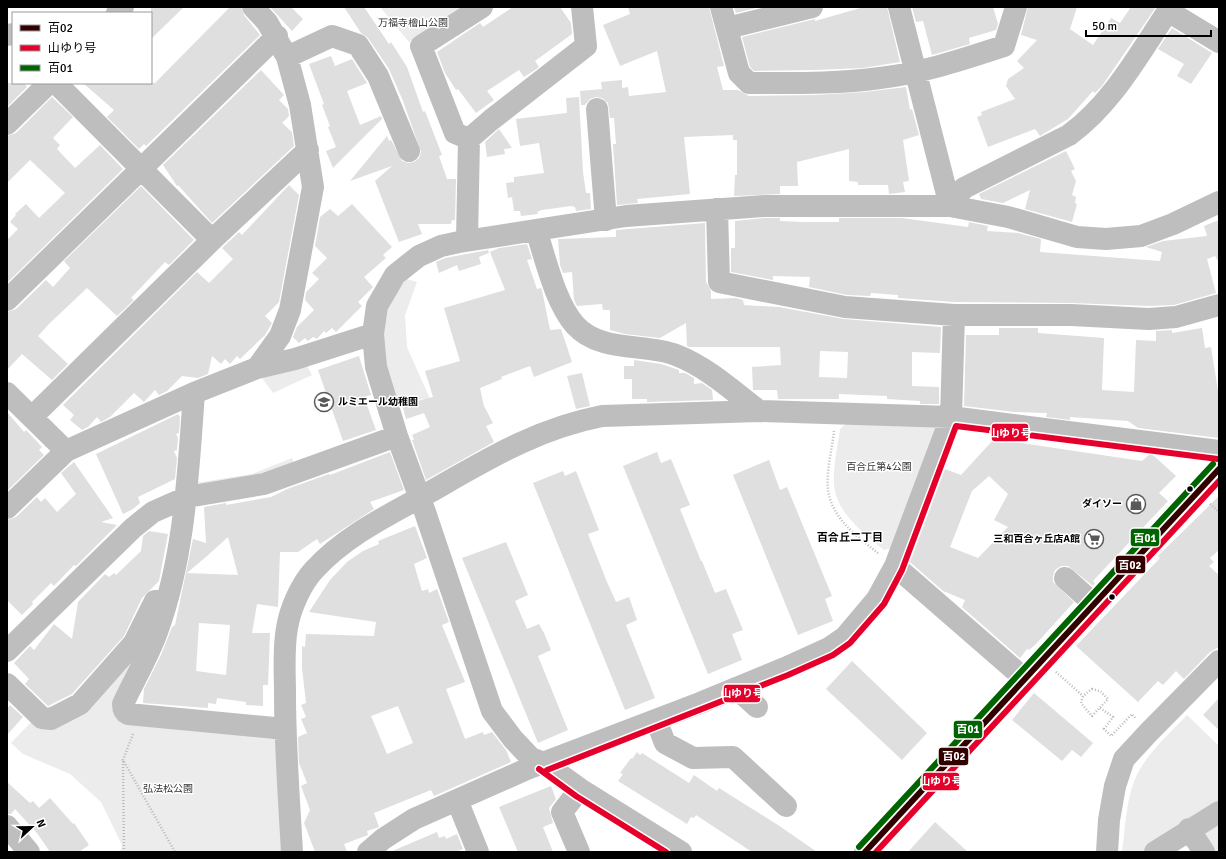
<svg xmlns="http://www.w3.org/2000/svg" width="1226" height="859" viewBox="0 0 1226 859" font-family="Signika,'Noto Sans JP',sans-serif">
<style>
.green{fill:#ececec}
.building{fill:#dfdfdf;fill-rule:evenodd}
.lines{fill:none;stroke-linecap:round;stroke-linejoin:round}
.path{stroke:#b9b9b9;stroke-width:2.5;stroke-dasharray:1 2;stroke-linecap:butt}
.minor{stroke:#bebebe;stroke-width:22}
.bus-1-casing{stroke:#fff;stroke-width:9}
.bus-2-casing{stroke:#fff;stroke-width:9}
.bus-3-casing{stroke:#fff;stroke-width:9}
.bus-1{stroke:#300;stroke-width:6}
.bus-2{stroke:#e4002b;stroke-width:6}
.bus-3{stroke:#006400;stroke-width:6}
.bus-dot{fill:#000;stroke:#fff;stroke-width:1.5}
.labels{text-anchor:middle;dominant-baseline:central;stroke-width:3;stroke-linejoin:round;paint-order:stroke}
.park-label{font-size:10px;fill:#333;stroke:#fff}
.poi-label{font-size:10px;font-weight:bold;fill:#000;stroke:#fff;text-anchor:end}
.neighbourhood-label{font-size:11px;font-weight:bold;fill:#000;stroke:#fff}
.line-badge{stroke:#fff;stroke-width:1.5}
.badge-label{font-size:11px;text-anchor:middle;font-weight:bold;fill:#fff}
</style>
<rect width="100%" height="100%" fill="#fff"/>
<path class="green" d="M380,7H465L409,42Z
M403,278L417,282L405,315L407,347L430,399L396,401C387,373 375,340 386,310C389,299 398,288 403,278Z
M306,364L312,375L273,393L262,378Z
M847,423H937L893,548L884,550C865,534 840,516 835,491C831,474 838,446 840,429Z
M292,458L295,466L201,489L195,483L252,474Z
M151,624L118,702L273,733L279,742L284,852H120L122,845L101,802L70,774L23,754L11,743L35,718L42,724Z
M1187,715L1219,746V804L1141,852H1122C1125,829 1126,801 1135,779C1146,754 1168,735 1187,715Z
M1219,821V852H1214L1203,834Z"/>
<path class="building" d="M151,7H184L151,39Z
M230,7H241L244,15L260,35L146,146L144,144L139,149L107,117L114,110L83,83H155Z
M270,7H291L303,19L292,31Z
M344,7H364L389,44L391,42L407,67L423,112L425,111L442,155L439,156L447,179H456L455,220H452L451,224H418L422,234L399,242L375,181L392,166L350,181L387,136L389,141L391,140L402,161L408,163L414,162L419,158L421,152L403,101L389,69L368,38L361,33Z
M513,7H560L571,23L572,34L535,61L539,67L535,70L524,77L519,70L487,91L494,100L476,113L458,89L456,90L445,73L437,52L480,23L483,27Z
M628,7H709L724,66L717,67L723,90H738L749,96L815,95L865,92L906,87L910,110L912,109L919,135L903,140L909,181L903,182L905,192L889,194L888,185H858V182L849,181V149L797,162L798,186H780V194L734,196L735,175H737V140H733V135L684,137L690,194L637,199L638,203L617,205L613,144H616L614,118H610L608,103L602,98L596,97L590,99L585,105H581L580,91L602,89L601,82L622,80V88L628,87L629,96L666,92L657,51L620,66L603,25L630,14Z
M734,7H760L736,13Z
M864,7H887L900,62L863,68L815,70L754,71L750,67L742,37L815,19V21Z
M912,7H993L998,24L996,30L969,38L970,44L932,55L923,21L916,22Z
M1028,7H1077L1070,29L1093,45L1111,18L1120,23L1131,7H1156L1102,86L1095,93L1093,91L1068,119L1040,136L1035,129L988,147L977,117L982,115L981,112L1015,99L1006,86L1008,79L1024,68L1017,61L1037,40L1021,35Z
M1172,28L1212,53L1191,84L1177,76L1184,64L1158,49Z
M331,56L335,66L352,59L367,83L347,91L360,125L381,116L382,119L333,168L326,151L336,147L328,127L330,126L322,105L324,104L309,64Z
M261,70L284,95L279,100L288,109L289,116L282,123L292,132L294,146L212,223L178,185L177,186L163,165Z
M7,83H24L27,87L7,107Z
M52,97L73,117L53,138L60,145L57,149L75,168L100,145L123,169L7,283V240L18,229L10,222L16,215L15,214L26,204L39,218L65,193L30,160L7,183V136L16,133Z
M579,97L583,172L586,193H590L591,209L576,211L575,207L571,206L542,210L537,212L538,214L521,216L520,211H514L512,197L508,198L506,183L514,182V177L544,173L539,143L520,146L516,119L567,113L566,98Z
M499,129L512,148L504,149L505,154L487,157L485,142Z
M1066,151L1075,169L1071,171L1076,181L1072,195L1076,197L1075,203L1077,204L1072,222L1025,209L1030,190L1003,203L981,199L979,194Z
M289,185L299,195L279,302L265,316L272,323L265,335L240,359L237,356L230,364L225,359L221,364L212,356L208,374L198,378L182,376L167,391L159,395L155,390L144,402L134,393L110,417L101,422L97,417L88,427L82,430L70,420L74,415L63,405L197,272L209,283L233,259L222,248L239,232L242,235Z
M141,186L194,240L169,265L165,262L131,298L134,300L117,316L87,288L50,323L38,336L68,364L52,380L22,354L7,370V312L16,309L46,280L53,287L70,268L64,261Z
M352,204L392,247L383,255L386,258L364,277L373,287L358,302L362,306L336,332L332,328L326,333L324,331L317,339L313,337L308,341L305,338L299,343L293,337L297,327L314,310L305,300L306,292L319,279L312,273L327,258L315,246L320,217L330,209L338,216Z
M765,218H780V221L802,222H839V218H902L968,227L969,222L988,226L987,231L1018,233L1041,239L1040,252L1160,261L1162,252L1146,247L1163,241L1207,236L1204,226L1219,220V263L1215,256L1207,259L1216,293L1174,305L1149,306L1072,303L954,302L898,298V295L871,293L870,296L847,295L809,287L810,277L773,276V280L731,272V248H735V221Z
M705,223L706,282L711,291V299L736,298L743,300L744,305L779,307L844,319L941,327L940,353L912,352V386L939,387V404H920V401L887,399V396L839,394V399H778L777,390H753L752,367L781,365L780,347H689L687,346L686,323L660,338L625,334L610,330V310H603L602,304L577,306L574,300L572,272L563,273L560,265L558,239L616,237V230ZM820,351L848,352L847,378L819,377Z
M527,244L532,259L527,260L537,289L541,288L542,290L550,330L561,329L572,362L534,377L530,366L501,377L502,379L480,388L484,406L493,423L486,426L494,442L426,480L412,440H414L412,435L430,427L424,413L406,419L402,405L433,397L425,371L460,361L444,308L505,290L490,252L499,248Z
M488,250L489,253L479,257L481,264L459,271L457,265L439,273L436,262L445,258Z
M999,328H1043H1038V333L1104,338L1102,390L1134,392L1136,340L1156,341V331L1172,330V333L1202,328L1205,348L1211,347L1219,397V438L1138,428L1128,421L1070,417V420L1046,417L1047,413L1014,412L964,406L966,335H999Z
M359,356L371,395L364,397L376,430L343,441L318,370Z
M634,360L661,364L679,370V373H685L694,378V384L702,383L712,390L713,400L647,402V399H632V379H624V366H634Z
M582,373L590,406L576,409L567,376Z
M7,412L24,432L26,430L42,447L39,450L44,455L7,491Z
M178,414L180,417L179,433L176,434L178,438L177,450L174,451L177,458L175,479L138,497L140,503L133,509L123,514L96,454Z
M994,439L1142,461L1149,455H1153L1176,476L1159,493L1168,501L1093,581L1095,583L1093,586L1068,566H1061L1055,570L1053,576V582L1074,602L1035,645L1029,650L1027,649L1020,658L962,607L965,600L943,591L910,562L945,469L961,475ZM989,476L1008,494L994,520L1008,527L978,558L950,547L972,491Z
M390,452L404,490L370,502L374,509L320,544L317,539L298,552H280L278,607L257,604L252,633H270L268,685H263V706L246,705V702L217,698L216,704L208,703V708L143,703L144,689L161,655L172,627L175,625L193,539L206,543L204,507L226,503V505L271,497L287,489L329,474L330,475ZM228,537L238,575L187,573L207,556ZM199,623L230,625L226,675L196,671Z
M657,452L661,463L671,459L690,505L680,509L701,561H702L715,593L726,589L743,630L732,634L742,660L708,674L623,466Z
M769,460L780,490L787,487L832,596L825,599L833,621L798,635L733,475Z
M74,462L113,518L101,522L117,525L76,566L74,565L54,586L51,583L32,602L33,604L22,615L7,600V520L16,517L37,497L41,502L45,498L57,512L76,494L61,473Z
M563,471L565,476L576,471L599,530L588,534L607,582L616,602L629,597L637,620L626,625L655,698L625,710L533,483Z
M1219,496V550L1210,558L1214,562L1209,566L1219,575V647L1210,652L1184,679L1176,671L1163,685L1158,681L1138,702L1076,646L1160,558L1158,556L1170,544Z
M415,526L427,558L414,564L422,591L428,589L429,593L437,589L449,622L442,625L465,682L446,689L465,739L483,732L484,735L492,732L506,750L511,762L434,796L431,790L374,813L379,827L367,831L368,835L344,844L347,852H315L304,823L310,810L301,786L307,783L299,763L298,737L307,733L301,719L306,717L301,705L306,703L302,668V646L305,647L306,634L374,636L376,622L309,612L330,580L347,562L363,551L379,544L378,541ZM398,706L413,743L387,754L371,716Z
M149,531L168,534L159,581L142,598L124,636L72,694L48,706L25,684L29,679L14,663L30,646L34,650L54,624L72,639L78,602L105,574L109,577L114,573L116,575L141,551L143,536Z
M506,542L528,595L515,601L527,629L539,624L544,633L551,650L538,656L568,730L538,743L462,558Z
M852,661L927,733L902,760L826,689Z
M1034,693L1093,743L1081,757L1072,750L1062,761L1012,720Z
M1219,698V730L1203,715Z
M10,705L23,717L7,735V709Z
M637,752L640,755L642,753L689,783L694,775L717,791L719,788L778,825L817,852H752L696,815L694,818L691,817L687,824L618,781L623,774L620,773L631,758L632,759Z
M7,782L30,803L33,801L39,808L50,798L73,824L74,823L89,845L79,852H50L37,833L15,809L11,814H7Z
M551,786L556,799L549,808L553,823L543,827L553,852H518L499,807Z
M935,822L968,852H908Z
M437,832L439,838L445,836L446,839L457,834L463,849L456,852H390Z"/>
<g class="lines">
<path class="path" d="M834,431C832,450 826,471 828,490C832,519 858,537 879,554
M1210,504L1219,512
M1056,672L1083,696
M1092,689L1100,691L1108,699L1092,716L1081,703L1083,696Z
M1100,708L1113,717L1104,729L1111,736L1132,714L1136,719
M133,734L123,760L175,852
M123,761L124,852"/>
<path class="minor" d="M253,7L267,22L287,57L300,105L313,187L290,310L280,336L257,368
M721,7L739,73L749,83C793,83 837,84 880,78C923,73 964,59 1004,46L1016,7
M899,7L950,206
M117,13L123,7
M727,28L812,7
M7,35L13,34
M287,57L332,36L358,45L378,76L409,151
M56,83L212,240
M597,109L606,220
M7,124L49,83
M469,139L455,133L421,46L482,7
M950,206L964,188L1069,135C1112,104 1139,54 1168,11L1219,42
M717,209L719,282L845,307L954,315H1071L1149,319L1176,317L1219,305
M536,230C546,260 555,302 575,325C600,353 645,343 676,355C707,367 733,391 759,411
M467,240L469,139L491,120L586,46L582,7
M7,300L277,36
M7,393L66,451
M194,393C188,474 185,555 157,632C148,657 134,680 123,704C123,708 124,712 128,714L285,729
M32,417L212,240L308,150
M7,508L66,451L194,393L257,368L295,359L373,334
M895,566L1026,680
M1065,578L1094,604
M7,651L133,528L153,512L187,497L264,484L397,436
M7,684L42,718L51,719L80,704L134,643L155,601H157
M736,688L757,707
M656,720L665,743L693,758L733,757L786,806
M457,800L478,852
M7,826L29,852
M1189,829L1204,852
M292,852C289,799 285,746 285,694C285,672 283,650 287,628C290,609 301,584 314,570C346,535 389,515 430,492C488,459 536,429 602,416L759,411L951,417L1219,451
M368,852L383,839L414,819L527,769L700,703L785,668L829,648L845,637L877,599L895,566L951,417L954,315
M579,852L562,812L580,789
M681,852L580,789L544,763L531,758L513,739L492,711L425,512L397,436L376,367L373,334L377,306L395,275L419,256L441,246L459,242L626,216L765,206H950L1008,217L1077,237L1106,239L1141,236L1173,224L1219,202
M865,852L1219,469
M1107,852L1109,820L1115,786L1124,759L1149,732L1219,661
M1155,852L1219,812"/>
<g class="bus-1-casing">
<path id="bus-1" d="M865,852L1219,469"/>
</g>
<g class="bus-2-casing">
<path id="bus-2" d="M539,769L576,796L666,852
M547,770L788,675L833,655L850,643L884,604L902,570L956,426L1218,459
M876,852L1219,481"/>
</g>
<g class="bus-3-casing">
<path id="bus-3" d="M859,847L1213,464"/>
</g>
<use href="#bus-1" class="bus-1"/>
<use href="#bus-2" class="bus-2"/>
<use href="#bus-3" class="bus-3"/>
</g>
<defs>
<g id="school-ring" transform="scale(1)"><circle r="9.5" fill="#fff" stroke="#595959" stroke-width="1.5"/><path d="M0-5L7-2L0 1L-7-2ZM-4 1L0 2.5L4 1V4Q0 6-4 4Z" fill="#595959"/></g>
<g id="shop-ring" transform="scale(1)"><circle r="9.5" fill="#fff" stroke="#595959" stroke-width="1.5"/><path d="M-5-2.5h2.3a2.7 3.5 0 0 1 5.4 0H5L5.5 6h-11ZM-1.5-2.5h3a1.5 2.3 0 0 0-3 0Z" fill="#595959"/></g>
<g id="supermarket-ring" transform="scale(1)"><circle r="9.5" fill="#fff" stroke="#595959" stroke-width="1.5"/><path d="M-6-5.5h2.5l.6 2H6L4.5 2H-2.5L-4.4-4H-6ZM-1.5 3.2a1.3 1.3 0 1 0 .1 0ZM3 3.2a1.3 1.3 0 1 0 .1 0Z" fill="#595959"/></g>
</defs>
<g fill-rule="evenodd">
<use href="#school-ring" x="324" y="402"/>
<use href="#shop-ring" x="1136" y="504"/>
<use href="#supermarket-ring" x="1094" y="539"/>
</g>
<g class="bus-dot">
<circle cx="1190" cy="489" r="3.5"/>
<circle cx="1112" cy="597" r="3.5"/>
</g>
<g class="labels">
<g class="park-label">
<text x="413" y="23">万福寺檜山公園</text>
<text x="879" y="467">百合丘第4公園</text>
<text x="168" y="789">弘法松公園</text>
</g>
<g class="poi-label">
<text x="338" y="402" text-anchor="start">ルミエール幼稚園</text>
<text x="1122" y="504">ダイソー</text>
<text x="1080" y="539">三和百合ヶ丘店A館</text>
</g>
<g class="neighbourhood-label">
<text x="850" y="537">百合丘二丁目</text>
</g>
</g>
<g class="line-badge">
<rect x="991" y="423" width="38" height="19" rx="4" fill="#e4002b"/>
<rect x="1130" y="528" width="30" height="19" rx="4" fill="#006400"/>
<rect x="1115" y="555" width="31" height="19" rx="4" fill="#300"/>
<rect x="723" y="684" width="38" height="19" rx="4" fill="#e4002b"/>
<rect x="953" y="720" width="30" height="19" rx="4" fill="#006400"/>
<rect x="938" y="747" width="31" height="19" rx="4" fill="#300"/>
<rect x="922" y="772" width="38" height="19" rx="4" fill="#e4002b"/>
</g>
<g class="badge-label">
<text x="1010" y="437">山ゆり号</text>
<text x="1145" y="542">百01</text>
<text x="1130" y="569">百02</text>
<text x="742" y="697">山ゆり号</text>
<text x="968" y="733">百01</text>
<text x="954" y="760">百02</text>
<text x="941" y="785">山ゆり号</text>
</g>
<rect width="1226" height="859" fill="none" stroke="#000000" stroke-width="16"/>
<rect x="12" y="12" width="140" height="72" fill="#ffffff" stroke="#999999"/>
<rect x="20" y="25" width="20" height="6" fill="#330000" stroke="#999999"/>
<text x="48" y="32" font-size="12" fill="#000000">百02</text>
<rect x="20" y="45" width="20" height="6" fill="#e4002b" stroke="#999999"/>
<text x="48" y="52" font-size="12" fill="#000000">山ゆり号</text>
<rect x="20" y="65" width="20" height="6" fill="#006400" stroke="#999999"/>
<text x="48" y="72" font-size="12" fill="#000000">百01</text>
<g transform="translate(32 827) rotate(68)" stroke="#ffffff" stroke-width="3" paint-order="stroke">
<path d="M0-3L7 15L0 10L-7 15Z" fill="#000000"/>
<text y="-6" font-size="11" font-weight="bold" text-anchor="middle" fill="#000000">N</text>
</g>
<path d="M1086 30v6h125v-6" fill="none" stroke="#000000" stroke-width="2"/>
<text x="1092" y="30" font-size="12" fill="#000000" stroke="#ffffff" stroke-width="3" paint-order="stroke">50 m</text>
</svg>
